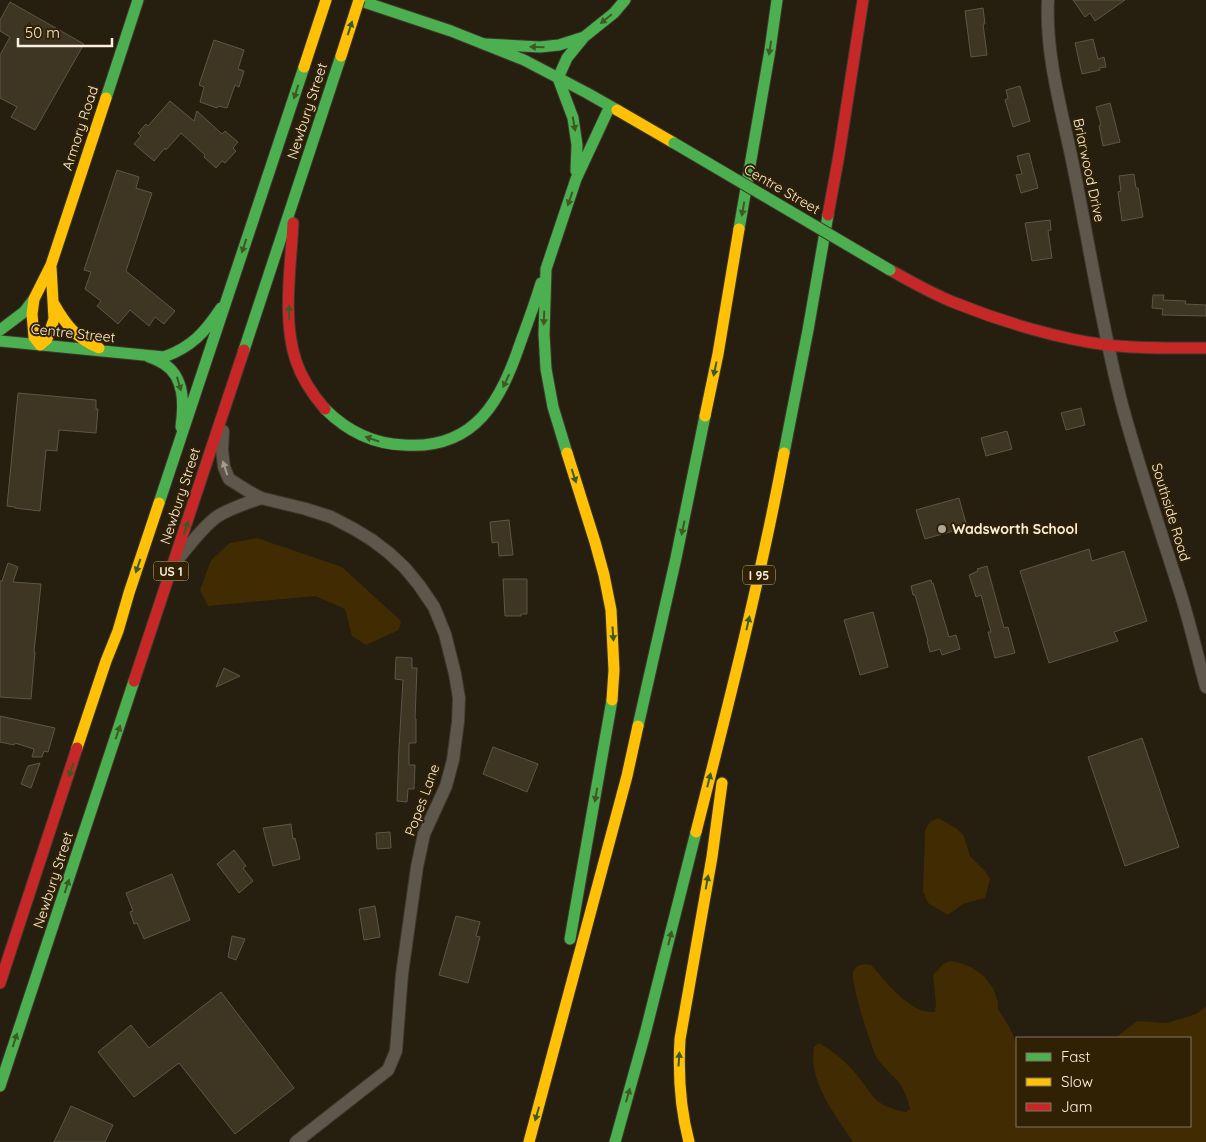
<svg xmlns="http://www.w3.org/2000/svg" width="1206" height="1142" viewBox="0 0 1206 1142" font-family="Quicksand,sans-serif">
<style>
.green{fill:#402b02}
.building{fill:#3e3523;stroke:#5d5649}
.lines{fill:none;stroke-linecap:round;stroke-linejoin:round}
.street-casing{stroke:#3e372c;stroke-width:14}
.fast-casing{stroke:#3e372c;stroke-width:13}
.slow-casing{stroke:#3e372c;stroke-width:13}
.jam-casing{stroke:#3e372c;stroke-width:13}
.street{stroke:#5d574c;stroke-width:12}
.fast{stroke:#4caf50;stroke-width:11}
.slow{stroke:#ffc107;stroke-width:11}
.jam{stroke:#c62828;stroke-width:11}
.fast-bridge-casing{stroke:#3e372c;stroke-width:13;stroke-linecap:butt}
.slow-bridge-casing{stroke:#3e372c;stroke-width:13;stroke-linecap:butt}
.fast-bridge{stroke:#4caf50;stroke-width:11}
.slow-bridge{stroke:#ffc107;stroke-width:11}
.oneway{fill:#3c5a22}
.oneway2{fill:#a49c8e}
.poi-dot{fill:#b0a696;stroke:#312104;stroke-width:2}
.labels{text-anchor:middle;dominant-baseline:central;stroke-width:4;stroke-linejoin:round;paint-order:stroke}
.shield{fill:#312104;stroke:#beb29d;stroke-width:1}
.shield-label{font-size:12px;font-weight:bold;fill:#fbf0df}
.street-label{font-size:14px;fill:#fbf0df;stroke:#312104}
.poi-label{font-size:14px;font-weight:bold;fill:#fbf0df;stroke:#312104;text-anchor:start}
</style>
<rect width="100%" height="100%" fill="#261e0e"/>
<path class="green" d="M257,538L342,567L401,621L399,630L366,645L352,636L345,609L315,596L208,606L200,590L211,560L230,543Z
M938,818L956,828L964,836L970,856L985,871L990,879L985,898L963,904L948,915L928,903L923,891L925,830L930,822Z
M950,961L957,962L971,967L984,976L993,988L998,1002V1009L1010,1028L1017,1045V1126H1190V1038H1115L1137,1021L1167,1023L1196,1014L1206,1007V1142H853C835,1114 808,1082 814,1047L819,1043C835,1052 849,1064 860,1079C866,1086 871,1095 877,1101C884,1106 898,1111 906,1112L910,1109C908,1102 906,1094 902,1087C896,1077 884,1069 877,1058C871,1047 851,984 853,973C855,964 864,963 871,965C887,982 909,1014 935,1012L936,1005L933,975L943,964Z"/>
<path class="building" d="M1073,0H1125L1095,21L1090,13L1085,17Z
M10,2L84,44L35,130L11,117L17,107L0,98V55L10,37L0,31V20Z
M983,8L985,24H983L987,55L971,57L965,11Z
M1093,39L1098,59L1104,57L1106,67L1099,68L1100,70L1082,74L1075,43Z
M214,40L244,50L238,69L244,71L239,87L235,85L227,108L218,106L217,108L200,102L204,87L199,85Z
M1020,86L1030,121L1013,127L1005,100L1008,98L1006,90Z
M170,101L194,121L197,111L222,134L225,131L238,142L233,148L236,151L225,163L222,161L216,168L204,157L205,155L181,133L166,150L165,148L154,161L134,144L141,136L138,133L146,124L148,126Z
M1110,103L1120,142L1103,146L1099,126L1101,125L1096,107Z
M1029,153L1038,188L1021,193L1016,175L1022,174L1017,156Z
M117,170L139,177L136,188L152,193L126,271L175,311L164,324L155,317L149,326L130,310L118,324L97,306L101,301L85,289L91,272L84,270Z
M1134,174L1136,188H1138L1143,217L1122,221L1118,192L1121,191L1119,176Z
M1050,220L1051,230L1048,231L1052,258L1032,261L1025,223Z
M1153,295H1164L1163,300L1186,301L1185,304L1206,305V316L1162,315L1163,309L1152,308Z
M18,393L96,400V409H98L96,433L59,430L57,451L46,450L40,511L15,508V507L7,506Z
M1081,408L1085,425L1066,430L1061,413Z
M1007,431L1012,449L986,456L981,438Z
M959,498L967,527L925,539L916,510Z
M509,520L513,555L499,556L498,542L492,543L490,522Z
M1089,549L1092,561L1124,551L1147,621L1114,632L1118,641L1049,663L1020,571Z
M8,563L18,567L13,582L41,584L34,652H35L31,699L0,697V581H2Z
M987,566L1004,628L1008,627L1015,653L995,658L988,632H991L981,595L976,597L969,575L978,571L977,569Z
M503,579H527V614H521V616H505Z
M931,580L932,584L933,583L949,637L956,635L960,649L942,655L940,649L930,652L927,641H928L915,595H913L911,586Z
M873,612L888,667L860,675L844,620Z
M396,657L412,658V668H417L415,719H416V743H409V765H415L414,789H408L407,802L397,801L399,748L403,680L395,679Z
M224,668L240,676L216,687Z
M0,716L55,728L48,752L44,751L42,757H32L34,749L15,743L14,745L0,742Z
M1142,738L1179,847L1125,866L1088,757Z
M493,747L538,764L527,792L483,774Z
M40,763L31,788L21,784L28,766Z
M291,824L293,839L295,838L300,859L273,866L263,828Z
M390,832L391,848L377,849L376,833Z
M234,850L246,866L243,868L253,881L239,893L217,864Z
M172,874L190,920L144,939L137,923L134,924L130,912L133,911L126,893Z
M375,906L380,937L364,940L359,909Z
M456,916L480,922L476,936L480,937L468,983L439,975Z
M232,936L245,939L236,960L228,957Z
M221,992L294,1088L235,1134L179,1063L134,1097L98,1052L131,1025L149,1048Z
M71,1106L113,1125L105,1142H54Z"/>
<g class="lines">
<g class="street-casing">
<path id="street" d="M1048,0C1045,59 1064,117 1075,175C1090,250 1102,327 1121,401C1138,465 1160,529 1180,592C1190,623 1197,655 1206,687
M223,431L222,450L224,467L229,479L248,491L261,498L306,509L331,517L354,529L372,540L389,553L405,568L419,585L434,607L445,634L455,674L459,698L458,722L453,760L446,786L424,834L417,867L402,974L396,1051L388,1070L296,1142
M178,559C189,546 204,525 218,516C231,508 247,503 261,498"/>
</g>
<g class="fast-casing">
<path id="fast" d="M358,0L451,31L524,60L587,93L617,110
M485,44L540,47L559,45L584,37
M106,98L138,0
M576,171L577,145L573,118L558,78L567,58L584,37L614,13L625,0
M739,229L770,50L777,0
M0,330L24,312L34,299
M0,341L164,357C192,347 205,332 221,308
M244,350L341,56
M149,357C154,359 159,361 164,364C185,377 184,405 181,427
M325,409C347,431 373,444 404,445C476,450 501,400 521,341C528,322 535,303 541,283
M567,453L553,407L546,369L544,334L546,269L576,179L610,106
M784,453L808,330L828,215
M159,503L304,67
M638,726L676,558L705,416
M570,939L612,700
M0,1086L134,681
M615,1142L645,1034L696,832"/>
</g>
<g class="slow-casing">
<path id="slow" d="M304,67L326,0
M617,110L674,143
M54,304C66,325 76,338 99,348
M40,345L34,337L32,314L34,299L51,265L106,98
M40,345L47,339L54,319L51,267
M705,416L718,354L739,229
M567,453L595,542L604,575L611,610L614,670L612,700
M77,748L106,661L118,631L129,593L159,503
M696,832C728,706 760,581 784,453
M529,1142L627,776L638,726
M689,1142C680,1108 678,1074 680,1039L712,857L722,783"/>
</g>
<g class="jam-casing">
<path id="jam" d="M828,215L839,155L863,0
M293,223C291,266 282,320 296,361C302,379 313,395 325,409
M890,270C912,282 934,295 958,304C1003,322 1059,339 1107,345C1140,349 1173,348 1206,348
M134,681L244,350
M0,983L77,748"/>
</g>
<use href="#street" class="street"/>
<use href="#fast" class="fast"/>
<use href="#slow" class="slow"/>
<use href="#jam" class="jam"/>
<g class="fast-bridge-casing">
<path id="fast-bridge" d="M674,143L890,270"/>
</g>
<g class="slow-bridge-casing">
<path id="slow-bridge" d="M341,56L359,0"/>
</g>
<use href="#fast-bridge" class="fast-bridge"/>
<use href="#slow-bridge" class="slow-bridge"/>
</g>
<defs><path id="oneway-solid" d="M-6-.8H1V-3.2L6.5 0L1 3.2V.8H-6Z" transform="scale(1.25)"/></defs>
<g class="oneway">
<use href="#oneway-solid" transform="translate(606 19) rotate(141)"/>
<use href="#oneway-solid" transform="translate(350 28) rotate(-72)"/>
<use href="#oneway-solid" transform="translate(537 47) rotate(-179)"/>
<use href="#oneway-solid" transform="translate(770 48) rotate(99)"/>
<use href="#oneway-solid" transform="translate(296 92) rotate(108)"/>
<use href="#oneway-solid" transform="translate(574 124) rotate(80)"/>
<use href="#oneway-solid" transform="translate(570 199) rotate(109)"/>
<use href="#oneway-solid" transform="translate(743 209) rotate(100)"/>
<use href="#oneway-solid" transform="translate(244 246) rotate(108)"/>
<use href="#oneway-solid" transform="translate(289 312) rotate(-90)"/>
<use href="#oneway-solid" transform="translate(544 318) rotate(92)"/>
<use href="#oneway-solid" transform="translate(715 369) rotate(102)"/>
<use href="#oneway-solid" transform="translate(506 381) rotate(116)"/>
<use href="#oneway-solid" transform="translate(179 384) rotate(74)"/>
<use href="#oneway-solid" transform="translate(372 439) rotate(-161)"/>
<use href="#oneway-solid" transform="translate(574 476) rotate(72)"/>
<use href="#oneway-solid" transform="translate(186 528) rotate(-72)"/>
<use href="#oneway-solid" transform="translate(683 528) rotate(102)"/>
<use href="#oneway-solid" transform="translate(138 566) rotate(109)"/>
<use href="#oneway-solid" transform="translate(748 623) rotate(-77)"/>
<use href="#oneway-solid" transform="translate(613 634) rotate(86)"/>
<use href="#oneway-solid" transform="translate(118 732) rotate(-71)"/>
<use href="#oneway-solid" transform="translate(71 770) rotate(109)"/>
<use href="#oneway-solid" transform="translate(709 780) rotate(-76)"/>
<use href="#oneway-solid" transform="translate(596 795) rotate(100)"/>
<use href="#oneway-solid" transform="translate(707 882) rotate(-80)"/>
<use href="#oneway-solid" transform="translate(67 886) rotate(-72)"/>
<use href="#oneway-solid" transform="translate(670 938) rotate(-76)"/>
<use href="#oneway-solid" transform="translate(15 1040) rotate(-72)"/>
<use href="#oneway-solid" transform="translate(679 1059) rotate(-86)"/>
<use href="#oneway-solid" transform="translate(628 1095) rotate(-74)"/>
<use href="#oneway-solid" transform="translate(537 1114) rotate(106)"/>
</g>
<use class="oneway2" href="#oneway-solid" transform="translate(225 468) rotate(-108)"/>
<circle class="poi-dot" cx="942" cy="529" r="5"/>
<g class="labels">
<g class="shield">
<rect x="153.5" y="561.5" width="35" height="19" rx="4"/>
<rect x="743" y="565.5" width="32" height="19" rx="4"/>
</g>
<g class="shield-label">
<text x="171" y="571">US 1</text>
<text x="759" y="575">I 95</text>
</g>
<g class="street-label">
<text transform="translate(307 111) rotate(-72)">Newbury Street</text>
<text transform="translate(80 128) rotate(-72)">Armory Road</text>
<text transform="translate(1089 170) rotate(78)">Briarwood Drive</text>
<text transform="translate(782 189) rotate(30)">Centre Street</text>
<text transform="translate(73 333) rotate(6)">Centre Street</text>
<text transform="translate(180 496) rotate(-72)">Newbury Street</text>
<text transform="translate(1171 512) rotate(73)">Southside Road</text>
<text transform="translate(422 800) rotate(-70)">Popes Lane</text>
<text transform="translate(53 880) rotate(-72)">Newbury Street</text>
</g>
<g class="poi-label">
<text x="952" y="529">Wadsworth School</text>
</g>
</g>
<rect x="1016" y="1037" width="175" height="90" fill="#312104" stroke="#82745c"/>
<rect x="1026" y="1053" width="25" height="8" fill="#4caf50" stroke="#82745c"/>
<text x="1061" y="1062" font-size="15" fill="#fbf0df">Fast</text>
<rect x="1026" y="1078" width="25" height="8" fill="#ffc107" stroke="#82745c"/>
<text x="1061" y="1087" font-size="15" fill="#fbf0df">Slow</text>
<rect x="1026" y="1103" width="25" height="8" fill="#c62828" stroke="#82745c"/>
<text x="1061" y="1112" font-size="15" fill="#fbf0df">Jam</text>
<path d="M18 38v8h94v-8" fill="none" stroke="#fbf0df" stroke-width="2.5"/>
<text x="25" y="38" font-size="15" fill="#fbf0df" stroke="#312104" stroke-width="4" paint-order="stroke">50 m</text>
</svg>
